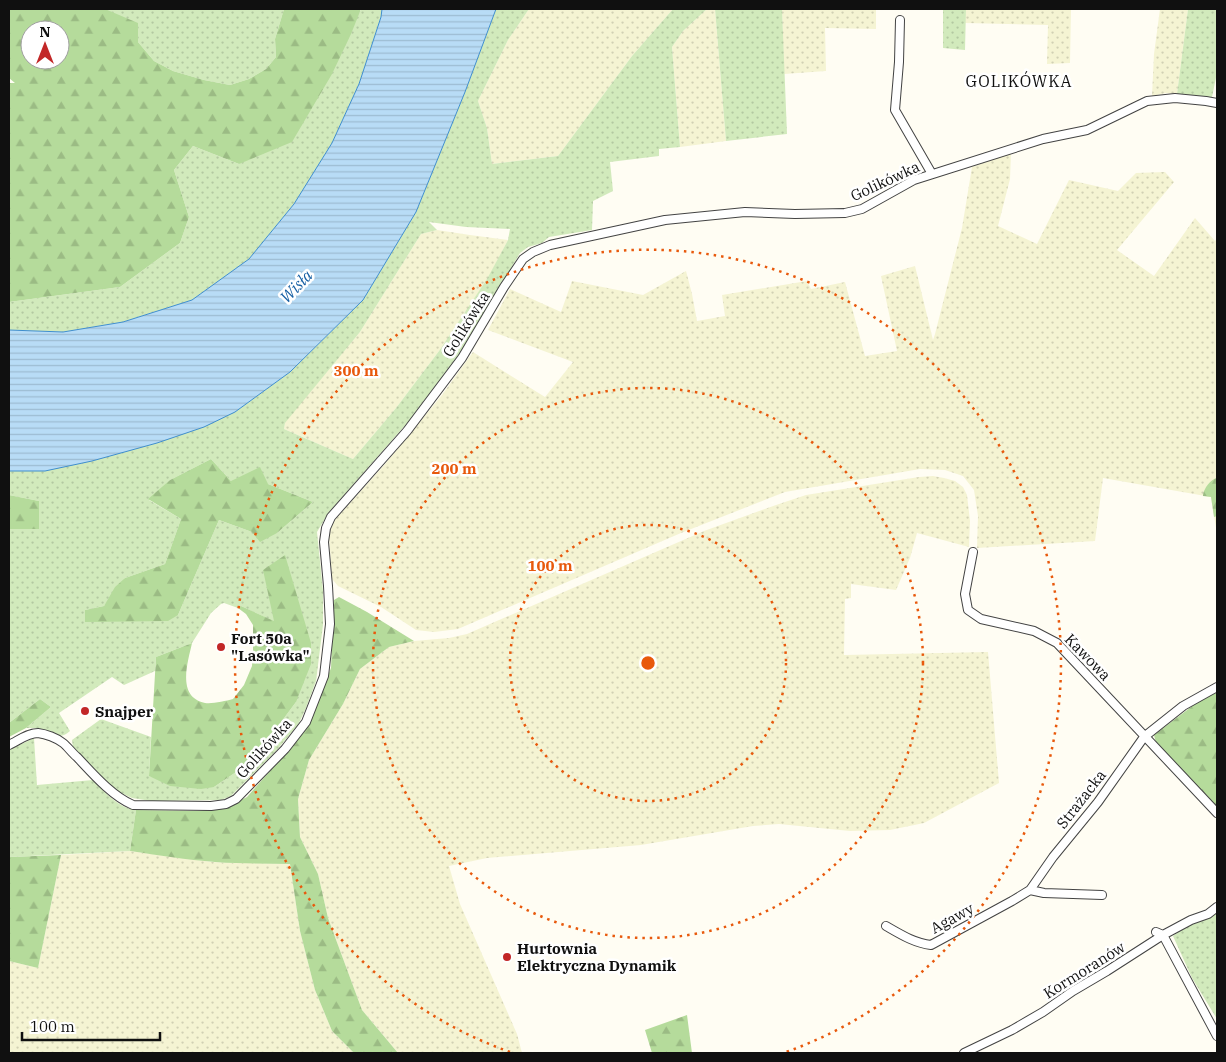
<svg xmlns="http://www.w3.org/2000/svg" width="1226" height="1062" viewBox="0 0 1226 1062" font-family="'IBM Plex Serif',serif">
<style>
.farmland{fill:url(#farmland-dots)}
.grass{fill:url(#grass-dots);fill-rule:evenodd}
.forest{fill:url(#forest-firs);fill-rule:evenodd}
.water{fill:url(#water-rules);stroke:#3f8ece}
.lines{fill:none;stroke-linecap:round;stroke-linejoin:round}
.street-casing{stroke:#434343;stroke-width:10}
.street{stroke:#fff;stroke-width:8}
.ring{fill:none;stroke:#e8590c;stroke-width:2.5;stroke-dasharray:2.5 5}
.poi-dot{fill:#c22727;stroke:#fff;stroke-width:2}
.labels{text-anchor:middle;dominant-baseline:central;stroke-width:5;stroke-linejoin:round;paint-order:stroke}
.street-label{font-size:15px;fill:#101010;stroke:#fff}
.poi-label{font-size:15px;font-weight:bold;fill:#101010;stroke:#fff;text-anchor:start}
.neighbourhood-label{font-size:16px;letter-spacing:1px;fill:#101010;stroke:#fff}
.water-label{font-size:16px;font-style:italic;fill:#1860a4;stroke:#fff}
.centre{fill:#e8590c;stroke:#fff;stroke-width:2.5}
.ring-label{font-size:15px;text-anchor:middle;font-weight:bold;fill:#e8590c;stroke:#fff;stroke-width:5;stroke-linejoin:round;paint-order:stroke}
</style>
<defs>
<pattern id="farmland-dots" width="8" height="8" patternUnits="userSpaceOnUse" patternTransform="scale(1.25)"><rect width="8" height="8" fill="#f5f4d3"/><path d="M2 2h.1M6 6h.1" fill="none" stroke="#d1d0b4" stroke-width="1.8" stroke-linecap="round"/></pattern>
<pattern id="grass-dots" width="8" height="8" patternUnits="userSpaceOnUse" patternTransform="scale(1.25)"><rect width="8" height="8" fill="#d2eabc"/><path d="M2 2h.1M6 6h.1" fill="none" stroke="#b3c8a1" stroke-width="1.8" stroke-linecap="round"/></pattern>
<pattern id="forest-firs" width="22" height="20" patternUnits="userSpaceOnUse" patternTransform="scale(1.25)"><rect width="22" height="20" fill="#b5db9b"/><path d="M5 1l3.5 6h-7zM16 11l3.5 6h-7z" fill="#9bbb84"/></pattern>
<pattern id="water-rules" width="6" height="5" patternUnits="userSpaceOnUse" patternTransform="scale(1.25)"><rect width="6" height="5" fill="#b8dcf6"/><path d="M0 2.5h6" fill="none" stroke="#9dbcd2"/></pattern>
</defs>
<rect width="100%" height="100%" fill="#fffdf3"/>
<path class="farmland" d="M529,9H673L632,56L558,156L492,164L487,128L478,101L508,40Z
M707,9H715L726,141L680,147L672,47L683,31Z
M782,9H876V29L825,28L826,71L784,74Z
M966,9H1071L1070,63L1047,64L1048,25L965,23Z
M1160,9H1188L1177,94L1166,93L1152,96L1154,54Z
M1011,153L1010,179L998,226L1037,244L1069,180L1118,191L1136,173L1165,172L1174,182L1117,250L1154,276L1195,218L1215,241L1217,238V534L1211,497L1103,478L1095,541L977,548L978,516L974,490L963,476L945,470L920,469L785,492L681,533L458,629L434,632L416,630L381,607L338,586L332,579L329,534L333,522L386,463L442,395L473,352L545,397L573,362L488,330L510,289L561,312L572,281L643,295L686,271L692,294L697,321L725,316L722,295L807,281L811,289L845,282L865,356L897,351L881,276L915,266L933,340L935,334L962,228L972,167Z
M437,230L470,235L508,240L487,280L439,351L396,408L353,459L284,429L285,422L360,332L421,234Z
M933,476L944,478L955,481L963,487L967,495L970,521L969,547L917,533L910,558L896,590L851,584V598L845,599L844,655L988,652L999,783L924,823L890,830L850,831L779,824L753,826L641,845L487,858L449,866L460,904L517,1034L522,1053H398L362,1010L328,918L318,874L300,837L298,799L309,760L343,704L360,669L389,647L414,641L449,638L467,634L704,531L776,505L806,495L919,477Z
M130,851L212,862L236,863H251L290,864L300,931L315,990L332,1031L354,1053H9V961L38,968L61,855Z"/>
<path class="grass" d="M105,9H284L275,39L276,57L266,69L249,79L230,85L204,80L173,71L154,61L138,42Z
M361,9H382L381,17L359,84L332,143L294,204L249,259L192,300L123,322L63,332L9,330V302L120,287L180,243L189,217L174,170L193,146L239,164L361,10Z
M496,9H529L508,40L478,101L487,128L492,164L558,156L632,56L673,9H707L683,31L672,47L680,147L659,149V156L610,162L613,191L593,201L592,230L549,237L542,243L528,247L520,253L463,349L408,422L329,512L317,532L323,591V625L316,681L306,708L298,725L275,752L231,796L221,800L151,801L132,798L115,790L73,747L72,740L101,719L151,737L149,776L214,787L242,768L270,737L296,702L275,622L241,606L238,608L224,603L221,604L211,613L192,643L156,657L155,671L124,685L112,677L59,713L70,731C59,741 55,733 43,730C38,728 32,728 26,728L51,707L40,699L9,723V529H39V501L9,495V471H45L235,412L290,372L363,300L416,212L465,92ZM429,222L466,227L510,229L508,240L487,279L439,351L396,408L353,459L284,429L285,423L360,332L421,234L437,230ZM211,459L231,481L268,484L313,502L277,533L252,532L219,520L178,615L85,610L104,606L125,578L165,564L181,519L149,500L170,480Z
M715,9H782L787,134L726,141Z
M926,9H966L965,50L943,48V10Z
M1188,9H1217V73L1212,97L1177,94Z
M34,738L37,785L93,780C105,792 118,808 136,810L130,851L9,857V750Z
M1217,911V1019L1192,978L1173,936L1189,924Z"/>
<path class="forest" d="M9,9H105L138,23V42L154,61L173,71L204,80L230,85L249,79L266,69L276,57L275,39L284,9H361L351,34L332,74L292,142L239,164L193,146L174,170L189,217L180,243L120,287L9,302V83H15L9,78ZM30,30H60V60H30Z
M211,459L231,481L260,467L268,484L313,502L277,533L260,542L252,532L219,520L178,615L168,621L85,622V610L104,606L115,587L125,578L165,564L181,519L148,499L170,480Z
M1217,478V516L1214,517L1211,497L1203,496C1203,489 1211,479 1217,478Z
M9,495L39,501V529H9Z
M285,555L311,643V664L296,702L270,737L242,768L214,787L201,789L170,786L149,776L156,657L192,643C188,662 176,697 205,703C213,704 225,701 233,699L244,685L252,666L253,651V625L246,614L238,608L241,606L274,621L263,570Z
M339,597L367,612L414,641L389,647L360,669L343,704L309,760L298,799L300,837L318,874L328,918L362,1010L398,1053H354L332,1031L315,990L300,931L290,864C265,863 240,864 215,862C187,860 158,855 130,851L136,810L199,811L222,808L235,803L247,797L293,745L309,725L331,668L334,600Z
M1217,692V807L1156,743L1154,735L1199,701Z
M40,699L51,707L26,728L9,737V723Z
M61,855L38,968L9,961V857Z
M687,1015L692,1053H652L645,1030Z"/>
<path class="water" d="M382,9H496L465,92L416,212L363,300L290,372L235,412L204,427L157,443L92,461L45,471H9V330L63,332L123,322L192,300L249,259L294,204L332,143L359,84L381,17Z"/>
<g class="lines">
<g class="street-casing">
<path id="street" d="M900,20L899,62L895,110L932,174
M973,552L965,594L968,610L981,619L1034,631L1057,643L1217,813
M9,745C18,741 27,733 38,733C46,734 57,738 63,743C68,747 72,753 77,757C93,774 112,796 133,805L211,806L226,804L236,799L285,749L306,722L324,676L330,624L328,586L324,542L326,528L331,517L407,431L462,358L504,287L523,259L533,252L550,245L665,220L745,212L795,214L845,213L862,209L914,180L1043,139L1087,130L1147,101L1175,98L1206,101L1217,103
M1030,890L1044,893L1102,895
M886,926C900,934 914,943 931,945L1012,901L1030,890L1053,857L1098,802L1144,737L1183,706L1217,687
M1156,932L1163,935L1217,1036
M964,1053L1012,1030L1043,1012L1073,991L1107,971L1163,935L1191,920L1208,914L1217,907"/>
</g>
<use href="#street" class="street"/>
</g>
<g class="ring">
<circle cx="648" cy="663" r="138"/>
<circle cx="648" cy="663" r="275"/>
<path d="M510 1052A413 413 0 1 1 786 1052"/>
</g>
<g class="poi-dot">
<circle cx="221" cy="647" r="5"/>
<circle cx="85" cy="711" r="5"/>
<circle cx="507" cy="957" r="5"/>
</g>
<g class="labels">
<g class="street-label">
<text transform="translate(885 181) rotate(-25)">Golikówka</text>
<text transform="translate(466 324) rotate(-58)">Golikówka</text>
<text transform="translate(1088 657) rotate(46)">Kawowa</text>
<text transform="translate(264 748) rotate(-48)">Golikówka</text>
<text transform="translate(1081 799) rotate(-52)">Strażacka</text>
<text transform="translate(952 918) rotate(-29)">Agawy</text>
<text transform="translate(1084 970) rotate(-32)">Kormoranów</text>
</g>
<g class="poi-label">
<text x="231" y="638">Fort 50a<tspan x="231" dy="17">"Lasówka"</tspan></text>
<text x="95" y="711">Snajper</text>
<text x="517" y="948">Hurtownia<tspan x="517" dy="17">Elektryczna Dynamik</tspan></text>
</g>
<g class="neighbourhood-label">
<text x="1019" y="81">GOLIKÓWKA</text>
</g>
<g class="water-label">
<text transform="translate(296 286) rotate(-46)">Wisła</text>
</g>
</g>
<circle cx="648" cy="663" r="8" class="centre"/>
<g class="ring-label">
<text x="356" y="376">300 m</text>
<text x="454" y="474">200 m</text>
<text x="550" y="571">100 m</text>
</g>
<rect width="1226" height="1062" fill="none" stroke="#101010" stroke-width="20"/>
<g transform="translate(45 45)"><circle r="24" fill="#ffffff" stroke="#9f9f9f"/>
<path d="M0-4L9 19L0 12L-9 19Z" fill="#c22727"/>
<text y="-8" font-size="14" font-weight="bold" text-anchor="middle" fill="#101010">N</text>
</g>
<path d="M22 1032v8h138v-8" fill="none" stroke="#101010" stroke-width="2.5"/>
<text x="30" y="1032" font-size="15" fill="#101010" stroke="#ffffff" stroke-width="4" paint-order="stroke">100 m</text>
</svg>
